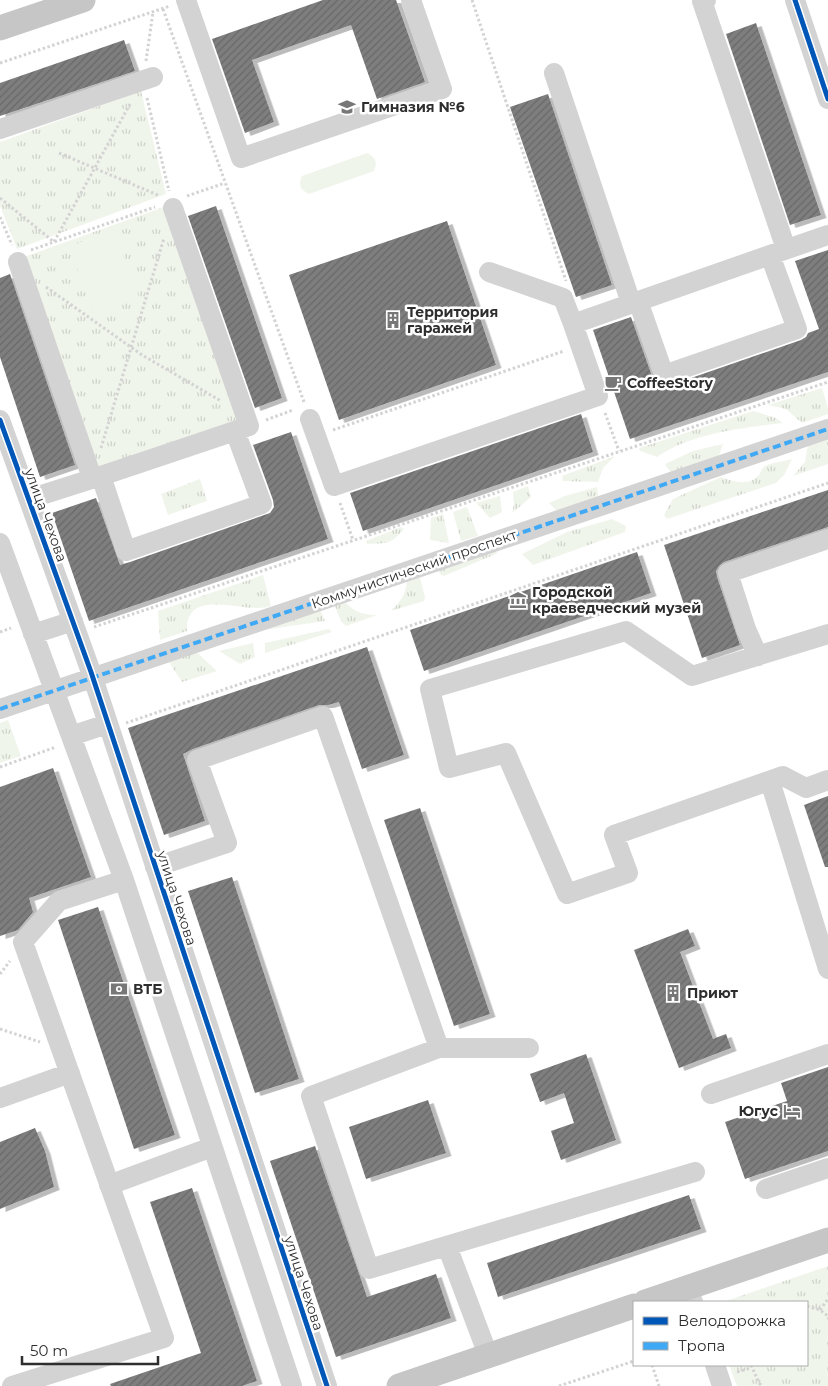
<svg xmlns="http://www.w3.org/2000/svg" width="828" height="1386" viewBox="0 0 828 1386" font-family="Montserrat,sans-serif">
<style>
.grass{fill:url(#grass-tufts)}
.garden{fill:#f0f5eb}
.building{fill:url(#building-hatch);filter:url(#shadow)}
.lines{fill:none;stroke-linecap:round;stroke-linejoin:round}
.path{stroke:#d3d3d3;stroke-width:3;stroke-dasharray:2.5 2.5;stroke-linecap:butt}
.minor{stroke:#d3d3d3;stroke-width:20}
.major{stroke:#c6c6c6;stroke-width:25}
.quiet{stroke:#3fa9f5;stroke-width:4;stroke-dasharray:8 4;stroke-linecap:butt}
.cycleway-casing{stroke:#fff;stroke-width:8}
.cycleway{stroke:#0057b8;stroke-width:5}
.labels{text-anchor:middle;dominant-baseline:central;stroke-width:5;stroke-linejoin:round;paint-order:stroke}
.poi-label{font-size:14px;font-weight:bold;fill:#2e2e2e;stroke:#fff;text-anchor:start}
.street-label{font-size:14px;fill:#2e2e2e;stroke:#fff}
</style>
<defs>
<pattern id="grass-tufts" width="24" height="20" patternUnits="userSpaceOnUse" patternTransform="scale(1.25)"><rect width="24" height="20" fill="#f0f5eb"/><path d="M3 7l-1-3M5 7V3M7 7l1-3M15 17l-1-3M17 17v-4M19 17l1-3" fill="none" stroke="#ced2ca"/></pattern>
<pattern id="building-hatch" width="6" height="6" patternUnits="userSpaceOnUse" patternTransform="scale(1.25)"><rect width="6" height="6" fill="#7e7e7e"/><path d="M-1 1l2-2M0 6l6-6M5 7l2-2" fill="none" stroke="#686868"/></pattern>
<filter id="shadow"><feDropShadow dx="5.5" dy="3" stdDeviation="0" flood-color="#0004"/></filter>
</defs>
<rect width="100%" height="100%" fill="#fff"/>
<path class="grass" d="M141,91L166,194L17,249L0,206V142Z
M169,205L244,425L95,474L21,258Z
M822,388L828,408V414L802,423L786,409L768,405Z
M753,411L776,418L783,423C742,428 692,433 657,457L640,451L639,448Z
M828,432V464L793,476L805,462L809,439Z
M723,444L716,464L671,473L665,464L693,451Z
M615,456L603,468L598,482L563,481L562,476Z
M792,459L784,475L776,483L667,519L664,515L673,499L721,477C733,482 748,486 758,476C761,473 762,468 765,466C769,463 786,461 792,459Z
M200,479L207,501L168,515L161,494Z
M528,486L531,497L512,513L514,504L513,492Z
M597,487L599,501L565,519L549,503L565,496Z
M500,496L502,512L490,518L476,503Z
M467,507L478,536L461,541L453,512Z
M443,514L449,543L430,540L431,518Z
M612,519L626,526L625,532L533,565L522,554L567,532Z
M401,527L404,529C390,545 388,543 367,544L366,541Z
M493,550L498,553L444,576L441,575L435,565Z
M418,570L425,597L424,601L391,611C404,599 408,589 407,571Z
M263,575L271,606C267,607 263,608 259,608C235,609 185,590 187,631L160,640L158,611Z
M339,594C349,609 359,615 377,615L346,626L341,621L332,599Z
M318,605L325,621L263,630Z
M329,629L332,632L265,653V643Z
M253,643L255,657L240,664L219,651Z
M191,647L217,671L182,682L165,656Z
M8,720L21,756L0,763V723Z
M828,1266V1386H737L729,1365H807V1302H723Z"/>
<path class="garden" d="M367,153C375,157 378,162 374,171L309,194C300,190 298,185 302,176Z
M113,229L139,297L95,314L69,247Z"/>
<path class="building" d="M323,0H396L425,82L377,99L351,25L252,60L274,122L245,133L212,39Z
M756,23L821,215L790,225L726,34Z
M124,40L135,71L0,116V83Z
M548,94L612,285L576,297L510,107Z
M216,206L282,398L255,408L188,216Z
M447,221L496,365L339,420L289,275Z
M828,250V372L630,439L593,330L631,317L653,379L656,384L661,387L668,386L801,340L806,337L808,333L819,329L795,261Z
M10,274L75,465L40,477L0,357V278Z
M581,414L593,452L363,531L350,493Z
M291,432L328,539L89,621L52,513L96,498L120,565L130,562L270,513L274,507L273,500L253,445Z
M828,490V527L724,562L719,566L716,571L717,577L740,645L702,658L664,545Z
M637,552L651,593L424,671L410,630Z
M367,647L404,755L362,769L339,702L328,705H319L193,749L183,754L205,821L164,835L128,728Z
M53,768L91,877L29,898L33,912L18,930L0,936V787Z
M828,796V867H825L804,805Z
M420,808L490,1014L454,1026L384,820Z
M232,877L299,1079L255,1093L188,891Z
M98,907L175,1135L134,1149L58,920Z
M688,929L695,946L680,952L713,1039L726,1034L731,1048L679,1068L634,950Z
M586,1054L616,1140L561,1160L551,1131L574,1123L564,1093L540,1102L530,1074Z
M828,1067V1151L745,1179L725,1122L787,1101L781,1083Z
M428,1100L446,1153L366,1179L349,1127Z
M35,1128L45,1151L54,1187L0,1209V1142Z
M315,1146L367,1297L436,1274L451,1318L336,1357L270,1161Z
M192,1188L257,1381L242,1386H111L110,1384L201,1353L150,1202Z
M689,1195L701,1229L498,1297L487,1263Z"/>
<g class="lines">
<path class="path" d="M472,0L566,281
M163,9L304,402
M146,61L153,12
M0,63L170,6
M147,98L169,191
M59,153L160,196
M187,196L225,183
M0,198L54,242L130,104
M0,217L12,245
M31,250L155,207
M46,287L142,355L221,401
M605,413L619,451
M266,420L293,410
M333,430L564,351
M101,448L164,238
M340,503L353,540
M94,627L828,382
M0,632L11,628
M126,723L828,483
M0,767L56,747
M0,974L10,961
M0,1029L40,1042
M807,1306L820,1310L828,1316
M820,1310L828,1299
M652,1365L659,1386
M751,1365L759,1383L762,1386
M737,1372L751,1368
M559,1386L634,1361"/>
<path class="minor" d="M186,0L241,158L442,89L411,0
M706,0L702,1L786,249
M795,0L828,99
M554,73L631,303
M0,129L153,77
M18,262L92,478
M489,272L563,298L573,324
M638,301L664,375L797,329L770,255L828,235
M310,419L334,486L598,396L573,324L770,255
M0,420L91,672L327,1386
M101,476L235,431
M29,499L101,476L126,551L262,504L235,431L249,426L173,208
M0,543L124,880L292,1386
M33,634L73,621
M828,634L692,676L626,631L430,689L449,768L506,753L567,894L628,873L614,835L783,776L806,788L828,780
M758,656L746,629L728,573L828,539
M0,709L828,429
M71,736L107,724
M770,781L828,969
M155,867L227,843L197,760L323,716L439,1048L311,1096L369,1269L695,1172
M439,1048H529
M711,1094L828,1054
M0,1098L70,1073
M109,1185L212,1147
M766,1189L828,1168
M447,1246L488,1355
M688,1288L693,1302
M715,1365L722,1386
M12,1386L164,1338L23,942L59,901L124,880"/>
<path class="major" d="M0,28L83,0
M645,1302L828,1240
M399,1386L634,1306"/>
<path class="quiet" d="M0,709L828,429"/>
<g class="cycleway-casing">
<path id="cycleway" d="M795,0L828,99
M0,420L91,672L327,1386"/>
</g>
<use href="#cycleway" class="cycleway"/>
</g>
<defs>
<g id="school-bare" transform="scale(1.35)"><path d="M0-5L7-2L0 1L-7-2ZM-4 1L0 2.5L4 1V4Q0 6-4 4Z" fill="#777" stroke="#fff" stroke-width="2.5" paint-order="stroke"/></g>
<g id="building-bare" transform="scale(1.35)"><path d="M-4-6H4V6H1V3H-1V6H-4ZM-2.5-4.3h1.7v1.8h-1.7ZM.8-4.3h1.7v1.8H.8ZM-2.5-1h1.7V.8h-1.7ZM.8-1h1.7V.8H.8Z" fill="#777" stroke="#fff" stroke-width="2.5" paint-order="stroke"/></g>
<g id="cafe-bare" transform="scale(1.35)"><path d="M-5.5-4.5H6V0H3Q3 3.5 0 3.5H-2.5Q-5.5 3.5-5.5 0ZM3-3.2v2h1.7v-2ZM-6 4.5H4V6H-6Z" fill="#777" stroke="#fff" stroke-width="2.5" paint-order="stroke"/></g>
<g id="museum-bare" transform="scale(1.35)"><path d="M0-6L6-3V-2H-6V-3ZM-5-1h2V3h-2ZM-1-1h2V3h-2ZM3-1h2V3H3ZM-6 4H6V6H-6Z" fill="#777" stroke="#fff" stroke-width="2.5" paint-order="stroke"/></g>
<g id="bank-bare" transform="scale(1.35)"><path d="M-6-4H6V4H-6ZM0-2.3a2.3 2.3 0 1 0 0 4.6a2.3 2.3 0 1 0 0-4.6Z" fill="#777" stroke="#fff" stroke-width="2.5" paint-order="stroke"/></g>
<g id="hotel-bare" transform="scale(1.35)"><path d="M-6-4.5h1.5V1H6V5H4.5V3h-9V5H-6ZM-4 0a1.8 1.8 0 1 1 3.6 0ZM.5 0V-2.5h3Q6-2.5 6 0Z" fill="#777" stroke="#fff" stroke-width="2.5" paint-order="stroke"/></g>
</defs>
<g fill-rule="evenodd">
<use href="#school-bare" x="347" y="107"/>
<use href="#building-bare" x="393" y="320"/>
<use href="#cafe-bare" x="613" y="383"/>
<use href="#museum-bare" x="518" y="600"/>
<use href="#bank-bare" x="119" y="989"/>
<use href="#building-bare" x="673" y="993"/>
<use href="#hotel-bare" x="792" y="1111"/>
</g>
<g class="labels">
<g class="poi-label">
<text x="361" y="107">Гимназия №6</text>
<text x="407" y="312">Территория<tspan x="407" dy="16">гаражей</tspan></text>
<text x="627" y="383">CoffeeStory</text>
<text x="532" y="592">Городской<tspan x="532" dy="16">краеведческий музей</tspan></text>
<text x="133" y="989">ВТБ</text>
<text x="687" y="993">Приют</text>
<text x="778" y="1111" text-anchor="end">Югус</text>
</g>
<g class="street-label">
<text transform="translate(46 515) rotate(70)">улица Чехова</text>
<text transform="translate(414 569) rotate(-19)">Коммунистический проспект</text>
<text transform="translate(177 898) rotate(72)">улица Чехова</text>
<text transform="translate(304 1283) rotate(72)">улица Чехова</text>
</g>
</g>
<rect x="633" y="1301" width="175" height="65" fill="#ffffff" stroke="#ababab"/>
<rect x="643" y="1317" width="25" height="8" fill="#0057b8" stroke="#ababab"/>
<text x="678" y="1326" font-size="15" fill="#2e2e2e">Велодорожка</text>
<rect x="643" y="1342" width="25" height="8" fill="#3fa9f5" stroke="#ababab"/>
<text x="678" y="1351" font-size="15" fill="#2e2e2e">Тропа</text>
<path d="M22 1356v8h136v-8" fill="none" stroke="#2e2e2e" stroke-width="2.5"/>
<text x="30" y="1356" font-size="15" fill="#2e2e2e" stroke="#ffffff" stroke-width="4" paint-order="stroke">50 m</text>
</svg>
